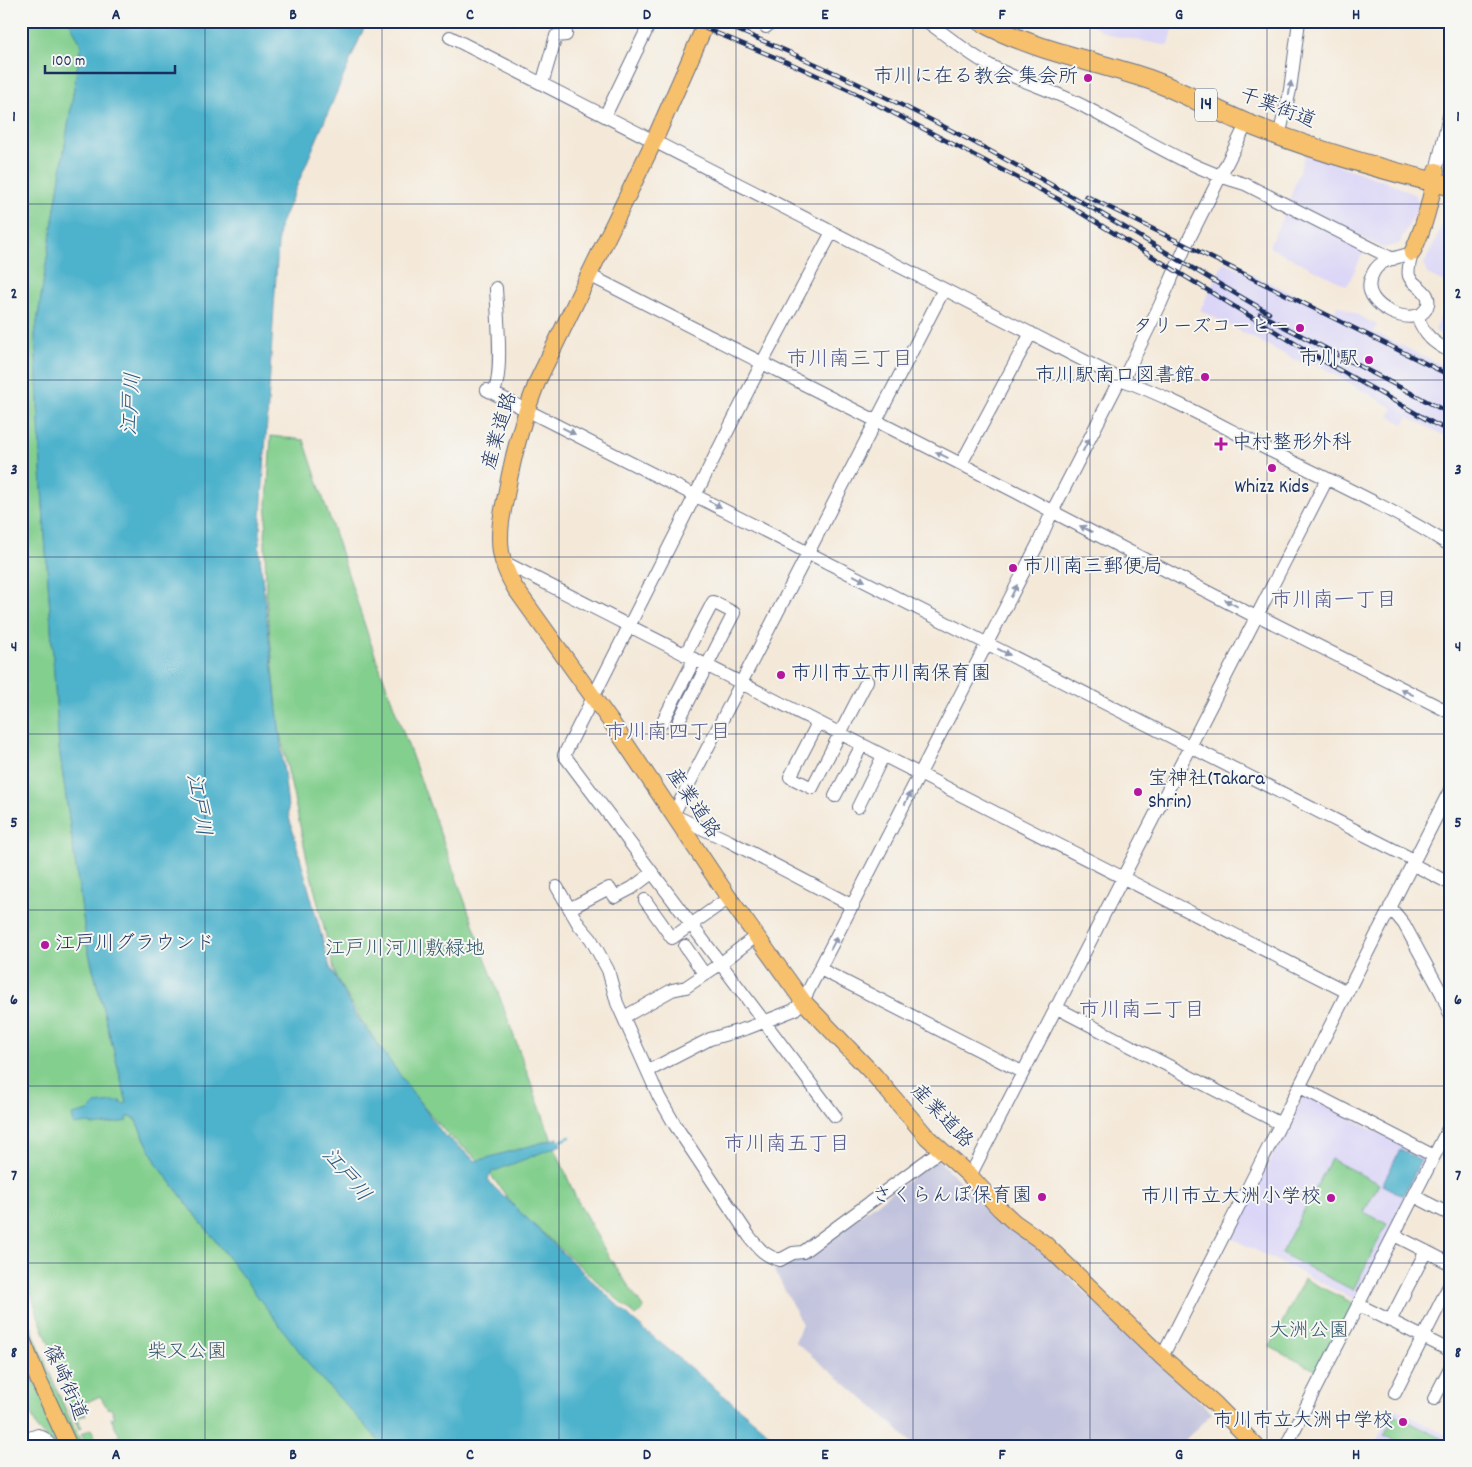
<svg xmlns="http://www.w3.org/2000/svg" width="1472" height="1467" viewBox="0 0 1472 1467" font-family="Dekko,'Klee One',sans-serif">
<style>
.built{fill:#dbd6f7}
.industrial{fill:#c1c2dd}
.green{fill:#83cf8e;stroke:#4f7f76}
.water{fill:#4db2cc;stroke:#347095}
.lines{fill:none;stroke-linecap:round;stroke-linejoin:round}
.stream{stroke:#4db2cc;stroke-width:2.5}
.minor-casing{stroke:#677089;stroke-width:14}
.major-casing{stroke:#677089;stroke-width:18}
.highway-casing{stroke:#677089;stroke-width:21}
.minor{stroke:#fff;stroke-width:12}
.major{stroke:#f7c06c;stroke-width:16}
.highway{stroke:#f7c06c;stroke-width:19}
.rail-casing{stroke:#1b2f5e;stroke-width:4.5}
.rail{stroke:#f6f6f2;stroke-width:2.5;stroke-dasharray:8;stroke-linecap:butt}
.oneway{fill:#8d97ae}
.grid{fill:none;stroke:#1b2f5e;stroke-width:1;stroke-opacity:0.55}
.poi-dot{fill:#b5179e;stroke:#f6f6f2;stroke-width:2}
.labels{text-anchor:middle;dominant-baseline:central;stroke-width:4;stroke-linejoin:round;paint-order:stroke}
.shield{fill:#f6f6f2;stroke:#5d6b8a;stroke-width:1}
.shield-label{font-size:19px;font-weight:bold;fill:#1b2f5e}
.poi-label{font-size:20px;fill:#1b2f5e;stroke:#f6f6f2;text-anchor:end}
.street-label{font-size:20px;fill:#1b2f5e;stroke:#f6f6f2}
.park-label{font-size:20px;fill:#35576a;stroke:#f6f6f2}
.neighbourhood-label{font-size:21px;fill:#595a8f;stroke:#f6f6f2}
.water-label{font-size:21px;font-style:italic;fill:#2a567f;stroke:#f6f6f2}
.neatline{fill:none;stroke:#1b2f5e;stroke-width:2}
.grid-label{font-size:16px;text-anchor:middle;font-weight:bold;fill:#1b2f5e}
</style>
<rect width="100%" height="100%" fill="#f6f6f2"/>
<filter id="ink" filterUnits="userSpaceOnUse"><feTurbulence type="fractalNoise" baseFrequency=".02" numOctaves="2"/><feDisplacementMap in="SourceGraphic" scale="10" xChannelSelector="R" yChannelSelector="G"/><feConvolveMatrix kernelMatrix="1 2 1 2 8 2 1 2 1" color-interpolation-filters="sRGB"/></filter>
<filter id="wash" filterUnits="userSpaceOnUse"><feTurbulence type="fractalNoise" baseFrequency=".0096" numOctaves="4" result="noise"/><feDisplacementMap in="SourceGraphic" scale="20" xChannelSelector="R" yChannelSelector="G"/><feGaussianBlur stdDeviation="1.12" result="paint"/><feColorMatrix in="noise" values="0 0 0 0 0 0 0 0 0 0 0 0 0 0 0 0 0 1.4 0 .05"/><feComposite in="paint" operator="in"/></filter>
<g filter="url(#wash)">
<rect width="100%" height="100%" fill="#f4e9d9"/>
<path class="built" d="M1085,21H1175L1169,46L1110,35Z
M1305,154L1390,183L1415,195L1418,201V207L1399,244L1383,248L1289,201Z
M1451,206V285L1427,274L1424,264Z
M1287,207L1366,247L1347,286L1271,248L1270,245Z
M1224,262L1334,312L1338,305L1377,325L1374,332L1451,370V439L1408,417L1404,424L1389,416L1393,408L1313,362L1309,367L1200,310Z
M1450,296L1451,297V343L1444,339L1435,330Z
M1304,1095L1430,1159L1357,1301L1231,1238Z
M1393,1407L1451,1438L1447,1446H1374Z"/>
<path class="industrial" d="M937,1159L1002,1222L1034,1244L1212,1413L1179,1446H915L877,1410L795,1342L802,1324L774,1269L801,1259Z"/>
<path class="green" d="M21,21H69L81,44L35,335L42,490L59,748L87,946L127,1103L157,1164L315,1372L384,1446H87L81,1434L91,1429L97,1440C105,1437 113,1439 120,1436L111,1418L115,1417L111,1408L108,1409L100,1396L81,1405L86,1415L77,1418L82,1428L79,1429L70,1410L65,1384L38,1316L21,1259Z
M271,436L304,440L369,638L551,1138L575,1196L607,1254L644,1309L636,1316L516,1209L481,1162L448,1135L416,1098L387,1057L359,1017L336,977L308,863L279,729L266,595L265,539Z
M1331,1159L1379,1184L1364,1212L1387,1224L1353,1290L1281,1253Z
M1304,1279L1355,1304L1319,1372L1270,1347Z
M21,1299C39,1349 59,1398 83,1446H74L36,1360L21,1321Z
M21,1351L64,1446H55L38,1430L21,1391Z
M1395,1415L1443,1439L1439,1446H1404L1384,1435Z"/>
<path class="water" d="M69,21H367L279,228L259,548L289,817L330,967L356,1015L443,1134L476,1161L558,1138L561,1145L492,1172L488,1179L493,1186L634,1321L764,1429L781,1446H384L315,1372L157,1164L134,1117H127L128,1121L94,1126L89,1123L74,1125L72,1115L89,1111L96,1104L121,1101L122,1104L127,1103L87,945L59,748L42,490L35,335L81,44Z
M1400,1150L1421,1160L1403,1196L1382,1185Z"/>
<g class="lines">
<path class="stream" d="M558,1142L570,1137"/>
</g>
</g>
<g filter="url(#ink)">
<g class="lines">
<g class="minor-casing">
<path id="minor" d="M926,21C948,36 968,54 991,66C1022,82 1055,91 1085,107C1136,134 1190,169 1245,184L1393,259
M1009,23V21
M766,27L771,21
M450,37L1120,379C1173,398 1223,427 1273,452C1333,482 1395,510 1451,546
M542,84L556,36L566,35L565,21
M605,116L651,21
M1279,136L1290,90L1299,21
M1436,171L1451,108
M832,232L762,363L564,755L835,1116
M1412,253C1411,259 1407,269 1409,276C1413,287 1434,291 1427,307C1417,331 1359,306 1371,278C1373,272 1377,266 1382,263C1391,258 1402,256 1412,253Z
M589,275L1018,493L1057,514L1256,617L1263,618L1451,713
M1417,316C1425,336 1432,342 1451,352
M1123,380L1160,305L1188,241L1247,123
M487,390L1414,860
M493,393C504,377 497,310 496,288
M961,464L1031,333
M502,561L1347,992
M679,720L734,613L713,602L685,655
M662,723L694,660
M818,723L790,777L812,788L867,681
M835,796L862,745
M858,807L883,756
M1412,864L1451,884
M557,887L579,925L591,939L608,970L617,1003L659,1097L675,1125L749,1236C759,1249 765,1256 780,1260L793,1253L803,1252L941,1150
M645,900L672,938L729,898
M853,906L729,841L673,815L944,289
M1390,907L1404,924L1442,994L1451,1017
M571,908L609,888L615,897L632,888L652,873
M685,946L705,975
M820,969L1022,1072
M1055,1007L1281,1124
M624,1017L672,990L686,987L720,964L756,936
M648,1071L710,1039L748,1028L794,1010L803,1001L1038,544L1052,512L1120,379
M1300,1087L1434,1156
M970,1176L1327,479
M1414,1196L1451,1215
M1394,1235L1451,1264
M1359,1305L1451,1351
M1390,1321L1426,1251
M1162,1357L1451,788
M1395,1393L1451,1282
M1434,1399L1451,1366
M21,1441L38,1435L44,1438L51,1446
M1286,1446L1451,1123"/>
</g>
<g class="major-casing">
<path id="major" d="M707,21L654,141L538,380C523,417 513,455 506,495C502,514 498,532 501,552C503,565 508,576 515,588L616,729L729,898L803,1001L875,1076L927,1137L970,1176L1000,1209L1014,1222L1044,1243L1162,1357L1215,1404L1256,1446
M1412,253C1425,226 1431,200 1436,171
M21,1337L39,1381L69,1446"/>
</g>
<g class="highway-casing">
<path id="highway" d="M980,21C1032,50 1091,60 1148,79C1182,91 1214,110 1248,124C1314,150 1382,170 1451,186"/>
</g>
<use href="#minor" class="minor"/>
<use href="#major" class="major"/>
<use href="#highway" class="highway"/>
<g class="rail-casing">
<path id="rail" d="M687,21L794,65L851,91L1058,199L1327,363L1433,423L1451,432
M715,21C835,69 952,128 1064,192C1133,231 1200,274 1269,313
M1086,196L1451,376
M1260,314L1451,414"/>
</g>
<use href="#rail" class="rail"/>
</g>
<defs><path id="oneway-solid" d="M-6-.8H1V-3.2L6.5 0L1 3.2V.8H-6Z" transform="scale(1.25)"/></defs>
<g class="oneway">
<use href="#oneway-solid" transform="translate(1290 88) rotate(-81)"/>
<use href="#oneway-solid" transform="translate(569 431) rotate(27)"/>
<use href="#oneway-solid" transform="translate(1086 445) rotate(-63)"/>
<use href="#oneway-solid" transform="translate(942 455) rotate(-154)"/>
<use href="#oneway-solid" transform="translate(715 504) rotate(27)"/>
<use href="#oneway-solid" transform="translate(1086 529) rotate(-153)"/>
<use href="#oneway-solid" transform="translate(859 578) rotate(27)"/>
<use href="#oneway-solid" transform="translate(1014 591) rotate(-63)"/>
<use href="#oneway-solid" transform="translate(1231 603) rotate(-152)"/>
<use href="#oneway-solid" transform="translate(1004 652) rotate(27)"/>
<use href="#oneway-solid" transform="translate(1407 692) rotate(-153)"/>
<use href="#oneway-solid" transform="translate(908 798) rotate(-63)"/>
<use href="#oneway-solid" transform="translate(834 943) rotate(-62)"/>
</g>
</g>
<path class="grid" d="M205,21V1446M382,21V1446M559,21V1446M736,21V1446M913,21V1446M1090,21V1446M1267,21V1446M21,204H1451M21,380H1451M21,557H1451M21,734H1451M21,910H1451M21,1086H1451M21,1263H1451"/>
<g class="poi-dot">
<circle cx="1088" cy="78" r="5"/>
<circle cx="1300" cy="328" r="5"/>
<circle cx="1369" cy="360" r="5"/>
<circle cx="1205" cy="377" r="5"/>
<path d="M1218.5 436.5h5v5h5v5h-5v5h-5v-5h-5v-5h5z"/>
<circle cx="1272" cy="468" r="5"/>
<circle cx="1013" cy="568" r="5"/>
<circle cx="781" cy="675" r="5"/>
<circle cx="1138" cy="792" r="5"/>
<circle cx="45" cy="945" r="5"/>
<circle cx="1042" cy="1197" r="5"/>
<circle cx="1331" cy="1198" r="5"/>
<circle cx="1403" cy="1422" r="5"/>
</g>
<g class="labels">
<rect class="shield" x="1195" y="88.5" width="22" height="33" rx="4"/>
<g class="shield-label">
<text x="1206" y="105">14</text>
</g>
<g class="poi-label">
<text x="1078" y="78">市川に在る教会 集会所</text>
<text x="1290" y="328">タリーズコーヒー</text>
<text x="1359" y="360">市川駅</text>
<text x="1195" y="377">市川駅南口図書館</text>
<text x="1232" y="444" text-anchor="start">中村整形外科</text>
<text x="1272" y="488" text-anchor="middle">Whizz Kids</text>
<text x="1023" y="568" text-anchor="start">市川南三郵便局</text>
<text x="791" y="675" text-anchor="start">市川市立市川南保育園</text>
<text x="1148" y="780" text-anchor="start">宝神社(Takara<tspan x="1148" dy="23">Shrin)</tspan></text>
<text x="55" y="945" text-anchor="start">江戸川グラウンド</text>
<text x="1032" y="1197">さくらんぼ保育園</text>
<text x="1321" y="1198">市川市立大洲小学校</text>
<text x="1393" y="1422">市川市立大洲中学校</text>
</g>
<g class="street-label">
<text transform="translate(1277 109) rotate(21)">千葉街道</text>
<text transform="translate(501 431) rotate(-74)">産業道路</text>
<text transform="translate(692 804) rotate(56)">産業道路</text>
<text transform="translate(941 1117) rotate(46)">産業道路</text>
<text transform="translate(64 1383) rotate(66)">篠崎街道</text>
</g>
<g class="park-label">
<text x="405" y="950">江戸川河川敷緑地</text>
<text x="1309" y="1332">大洲公園</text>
<text x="187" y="1353">柴又公園</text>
</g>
<g class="neighbourhood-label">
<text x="850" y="361">市川南三丁目</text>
<text x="1334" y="602">市川南一丁目</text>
<text x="668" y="734">市川南四丁目</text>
<text x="1142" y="1012">市川南二丁目</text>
<text x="787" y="1146">市川南五丁目</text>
</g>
<g class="water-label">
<text transform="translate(133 404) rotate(-86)">江戸川</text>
<text transform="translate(197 805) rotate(81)">江戸川</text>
<text transform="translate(345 1176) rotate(50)">江戸川</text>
</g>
</g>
<rect width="1472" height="1467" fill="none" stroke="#f6f6f2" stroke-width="55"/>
<path d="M45 65v8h130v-8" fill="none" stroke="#1b2f5e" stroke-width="2.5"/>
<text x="52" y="65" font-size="15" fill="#1b2f5e" stroke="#f6f6f2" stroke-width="4" paint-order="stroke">100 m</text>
<rect x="28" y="28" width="1416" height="1412" class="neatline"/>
<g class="grid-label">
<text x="116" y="19">A</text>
<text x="293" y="19">B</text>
<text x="470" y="19">C</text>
<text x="647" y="19">D</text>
<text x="825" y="19">E</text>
<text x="1002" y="19">F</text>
<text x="1179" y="19">G</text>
<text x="1356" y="19">H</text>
<text x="14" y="121">1</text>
<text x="1458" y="121">1</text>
<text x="14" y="298">2</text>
<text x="1458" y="298">2</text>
<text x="14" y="474">3</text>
<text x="1458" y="474">3</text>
<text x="14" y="651">4</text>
<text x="1458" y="651">4</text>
<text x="14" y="827">5</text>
<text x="1458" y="827">5</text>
<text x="14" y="1004">6</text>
<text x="1458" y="1004">6</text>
<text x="14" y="1180">7</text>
<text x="1458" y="1180">7</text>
<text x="14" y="1357">8</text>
<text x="1458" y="1357">8</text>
<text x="116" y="1459">A</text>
<text x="293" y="1459">B</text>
<text x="470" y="1459">C</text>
<text x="647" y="1459">D</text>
<text x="825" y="1459">E</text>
<text x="1002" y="1459">F</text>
<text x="1179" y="1459">G</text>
<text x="1356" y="1459">H</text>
</g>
</svg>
